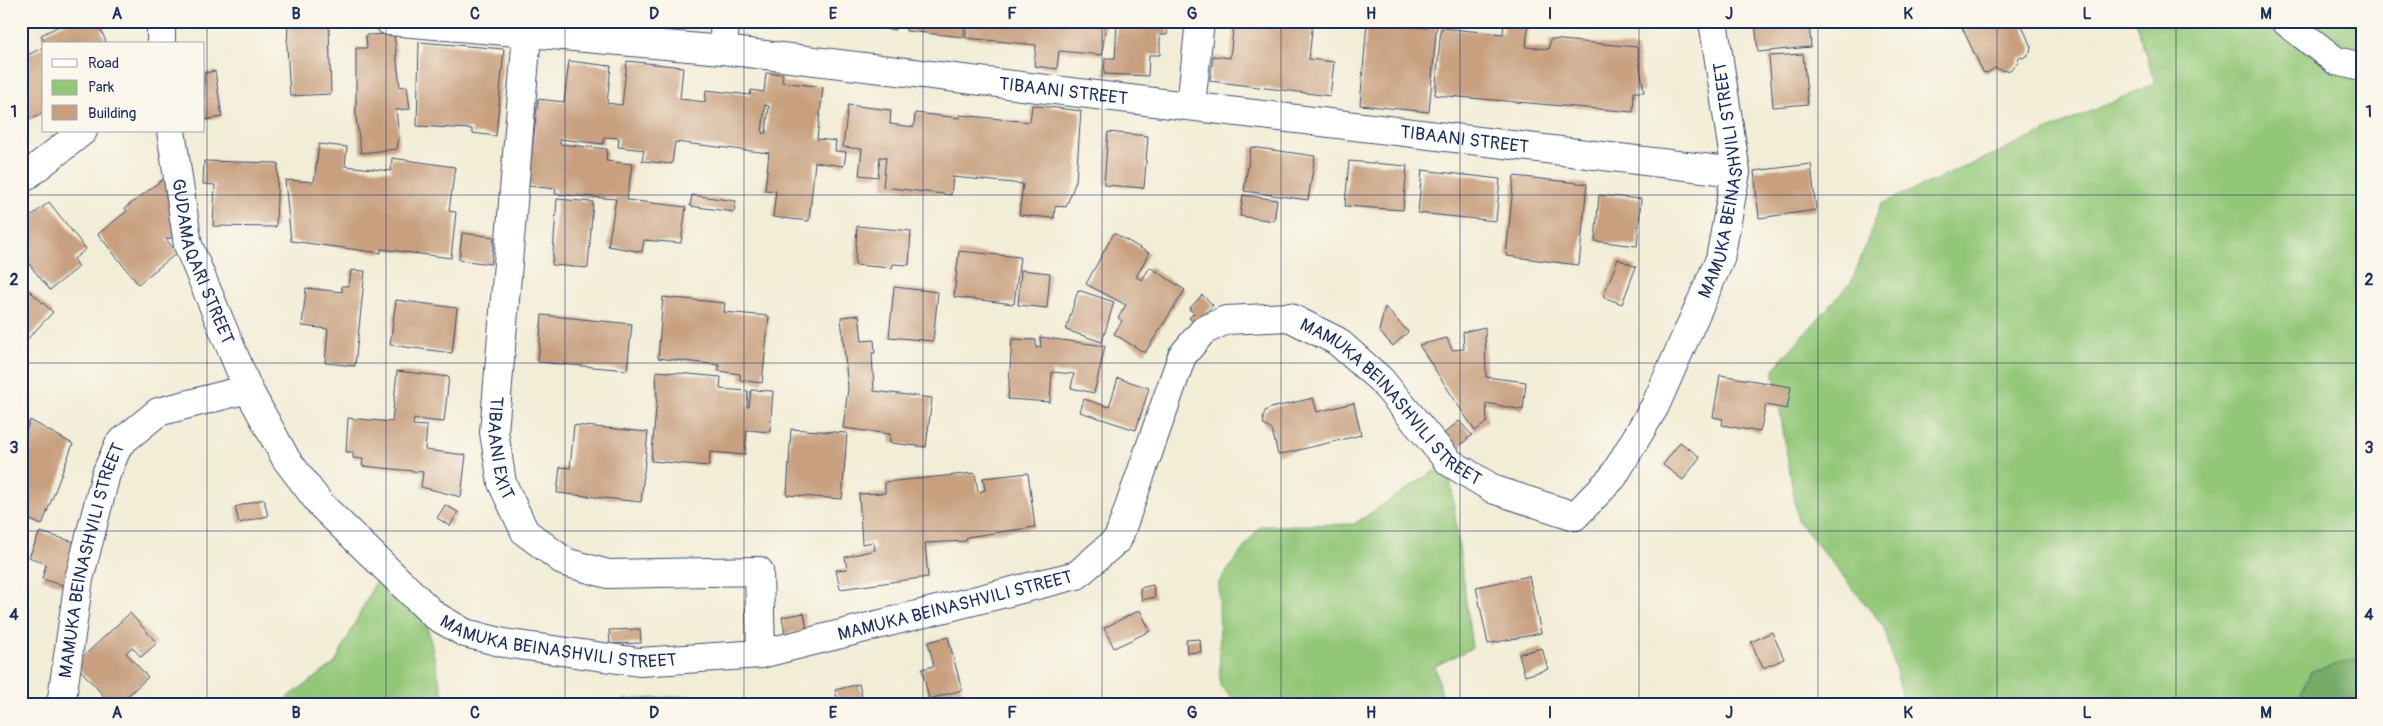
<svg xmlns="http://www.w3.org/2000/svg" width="2383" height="726" viewBox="0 0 2383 726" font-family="Pangolin,sans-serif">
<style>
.green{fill:#93c778;stroke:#577b6b}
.forest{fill:#76ac68;stroke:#486e63}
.building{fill:#c8a080;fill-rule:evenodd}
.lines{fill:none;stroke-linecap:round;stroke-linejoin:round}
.street-casing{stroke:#3b4c70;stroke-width:30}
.street{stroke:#fff;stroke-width:28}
.grid{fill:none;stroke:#1b2f5e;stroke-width:1;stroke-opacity:0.55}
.labels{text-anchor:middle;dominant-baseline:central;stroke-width:4;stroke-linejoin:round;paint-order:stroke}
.street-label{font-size:18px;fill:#1b2f5e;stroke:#fbf7ec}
.neatline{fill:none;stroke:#1b2f5e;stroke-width:2}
.grid-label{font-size:16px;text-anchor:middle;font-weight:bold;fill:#1b2f5e}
</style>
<rect width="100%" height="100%" fill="#fbf7ec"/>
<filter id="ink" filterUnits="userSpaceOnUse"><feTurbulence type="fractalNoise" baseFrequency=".02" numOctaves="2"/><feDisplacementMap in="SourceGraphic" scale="10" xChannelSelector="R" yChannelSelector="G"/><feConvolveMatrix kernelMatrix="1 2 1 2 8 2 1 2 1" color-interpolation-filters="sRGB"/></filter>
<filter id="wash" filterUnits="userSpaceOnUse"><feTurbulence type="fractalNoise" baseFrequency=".0096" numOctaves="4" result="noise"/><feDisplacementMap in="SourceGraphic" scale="20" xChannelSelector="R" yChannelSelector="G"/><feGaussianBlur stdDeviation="1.12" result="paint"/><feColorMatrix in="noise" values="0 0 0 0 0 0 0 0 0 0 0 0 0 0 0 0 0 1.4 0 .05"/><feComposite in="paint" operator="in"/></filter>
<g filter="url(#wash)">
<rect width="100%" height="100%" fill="#f2edd6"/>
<path class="green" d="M2135,21H2272L2362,69V658L2311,671L2296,705H1905L1884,627L1798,521L1773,369L1852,281L1881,204L2155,83Z
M2295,21H2362V58L2337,53Z
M1440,467L1450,476L1472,648L1435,666L1444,705H1241L1220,686L1219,582L1260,526L1354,524Z
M378,577L426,620L445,705H277L335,663Z
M691,696V705H623V700Z"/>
<path class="forest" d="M2362,658V705H2296L2311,671Z"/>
<g id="blocks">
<path class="building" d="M69,21H102L105,28L101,30L107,44H45L41,35Z
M844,21H896L895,30L844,24Z
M907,21H965L964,37L906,31Z
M968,21H1106L1102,55L1059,51L1057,69L1034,66L1036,45L966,38Z
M1117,21H1168L1167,35H1160V55H1149L1148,76L1104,74L1105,58H1115Z
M1234,21H1313L1309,59L1334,62L1330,96L1210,81L1213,56L1230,58Z
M1427,21H1437L1429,112L1360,105L1367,22L1427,28Z
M1755,21H1809L1811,47L1758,52Z
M1959,21H2020L2031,47L2030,53L2023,58L2019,57L2018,63L2010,70L2004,71L1995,68L1987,73L1983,72Z
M1504,23L1528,25L1526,47L1549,49L1550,39L1637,47L1644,92H1634L1633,112L1435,95L1441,28L1503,34Z
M288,24L329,27L331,94L290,96L287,46Z
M394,34L400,87L407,86L410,109L396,110L399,137L397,149L361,153L356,117V48H367L366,35Z
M419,42L504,49L496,136L472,133V129L417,126Z
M44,47V113L21,124V58Z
M1803,54L1808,104L1773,107L1769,56Z
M569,61L611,66L607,103L622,105L627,61L683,67L680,99L705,102L706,90L750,95L751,90L764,92L766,73L783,74L782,82L823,87L817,139L836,141L835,151L846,152L844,166L815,162L809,221L773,217L776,191L765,190L769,153L675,142L672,164L642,161L644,150L618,147L619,138L604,137L603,144L560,139V144L607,149L606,161L632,164L627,200L686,207L681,243L644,240L642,252L608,246L616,199L555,194L556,189L528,186L538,99L564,102ZM765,105L769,106L766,133H762Z
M215,71L222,117L204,120V73Z
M848,105L891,110L890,124L914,127L915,113L960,118V115L1030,122L1032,105L1081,111L1076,181L1066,207L1055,206L1054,218L1019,215L1023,184L953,177L951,195L883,187L886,157H880L878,177L859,175L862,149L843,147Z
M1108,132L1148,136L1144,188L1104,185Z
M319,144L347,147L345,166L391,171L392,158L455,167L449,211L456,212L451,258L381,249V253L291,241L285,180L314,182Z
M1251,147L1315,156L1308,200L1244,191Z
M204,161L278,163L276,227L213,226L215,185L203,184Z
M1349,161L1407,166L1403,210L1345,206Z
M1811,164L1816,210L1759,218L1754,171Z
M1422,170L1500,179L1496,221L1418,213Z
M1514,176L1587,184L1579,265L1506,256Z
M166,177L180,236L166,239L177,253L138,284L98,234L127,211L125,208Z
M692,195L736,201L734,212L690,206Z
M1243,195L1277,200L1274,221L1240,216Z
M1599,195L1641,199L1637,246L1595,241Z
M557,199L593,202L588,268L552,265Z
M49,202L86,249L74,259L79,267L50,290L21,254V224Z
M857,226L911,231L909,265L893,264L892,268L855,265Z
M462,233L494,237L491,264L459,260Z
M1114,233L1149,253L1136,277L1142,280L1150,267L1185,290L1145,353L1114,334L1122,321L1118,318L1126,305L1086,284Z
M959,251L1020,257L1014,304L954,297Z
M1618,259L1636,267L1622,304L1603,297Z
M351,270L365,271L355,366L325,363L328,329L302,326L306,288L342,292V286H349Z
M1021,270L1050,273L1047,308L1018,305Z
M21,283L53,312L21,346Z
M894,287L938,292L933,341L889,337Z
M1078,290L1114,302L1102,342L1066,330Z
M1202,295L1213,305L1196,324L1189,318L1194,313L1189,309Z
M663,297L725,303L724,312L769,316L762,383L740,380V374L719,371V365L658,358Z
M396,300L457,308L452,353L390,345Z
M1385,307L1408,332L1393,346L1379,331Z
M542,315L632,324L627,370L538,362Z
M859,315L862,341L874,340L875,353H872L874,391L932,398L926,447L890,443V434L843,428L848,388L841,317Z
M1485,327L1486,377L1526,382L1523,410L1486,403L1487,422L1475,431L1419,345L1447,338L1452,350L1464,349L1463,332Z
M1040,337L1105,346L1094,393L1071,388L1074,374L1052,372L1050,402L1008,399L1012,339L1036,340V348L1041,347Z
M397,371L449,377L444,422L414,419L413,425L427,426L425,450L466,455L461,497L421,487L423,472L362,466L363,459L353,458V452H346L348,418L392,422Z
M656,371L721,377L720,389L748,391L747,407H749L751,390L773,391L770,432L747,430L745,455L710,452L709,466L651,461L657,399Z
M1720,375L1791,387L1787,409L1766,405L1760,432L1722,425L1723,419L1713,417Z
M1118,378L1149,388L1136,430L1080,412L1084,399L1109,407Z
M1313,398L1317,412L1354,403L1361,435L1278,455L1272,430L1264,425L1263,418L1265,411L1271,408Z
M30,420L73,444L42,525L21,516V431L25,433Z
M1459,421L1472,435L1454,451L1441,436Z
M574,425L648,432L641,502L557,493L560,467L570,468Z
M791,429L847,433L842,499L787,495Z
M1680,442L1700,457L1683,480L1663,465Z
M975,473L978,492L985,490L983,478L1028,473L1035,527L967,537L966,541L925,543L928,577L840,589L836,570L847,569L845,557L875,550L874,542L862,544L859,494L885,493V482Z
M264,499L268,516L239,523L235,507Z
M445,505L458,512L450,526L437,518Z
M40,532L78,543L65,586L42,579L46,564L29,557Z
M1529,576L1541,633L1488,644L1476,587Z
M1153,585L1155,597L1142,600L1140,588Z
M1140,610L1150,631L1114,648L1104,628Z
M130,613L157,643L141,657L132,647L126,653L148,677L118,705H112L75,664Z
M804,613L807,630L785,634L782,617Z
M640,629L641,643L610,644L609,630Z
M1772,632L1784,659L1763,668L1751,642Z
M948,637L962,690L929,699L922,669L934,666L928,642Z
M1200,639L1201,652L1187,653L1186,640Z
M1542,648L1548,669L1525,676L1519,654Z
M859,684L864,705H839L835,690Z"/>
</g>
</g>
<g filter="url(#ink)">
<use href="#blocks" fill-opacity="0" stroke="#3b4c70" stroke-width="1"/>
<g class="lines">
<g class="street-casing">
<g id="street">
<path d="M161,21V44"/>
<path id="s1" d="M389,21L723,50L1736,172"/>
<path d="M2285,21L2336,61L2362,67"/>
<path id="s2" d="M527,34L494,432L502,483L525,532L565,562L608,574L759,571L761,654"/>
<path d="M723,50L725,21"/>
<path d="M1191,105L1200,21"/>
<path id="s3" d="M171,131L188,245L248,389L286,459L321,505L434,615L465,633L504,643L639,662L761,654L1077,575L1118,539L1182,356L1203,331L1226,320L1289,317L1337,341L1381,380L1449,462L1495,490L1575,516L1613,477L1655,406L1720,259L1736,172L1713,21"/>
<path d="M21,180L83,131"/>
<path id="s4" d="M61,705L79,579L106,474L119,444L158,412L248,389"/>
</g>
</g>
<use href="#street" class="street"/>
</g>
</g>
<path class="grid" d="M207,21V705M386,21V705M565,21V705M744,21V705M923,21V705M1102,21V705M1281,21V705M1460,21V705M1639,21V705M1818,21V705M1997,21V705M2176,21V705M21,195H2362M21,363H2362M21,531H2362"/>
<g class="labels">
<g class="street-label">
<text stroke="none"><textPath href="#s1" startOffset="678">TIBAANI STREET</textPath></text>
<text stroke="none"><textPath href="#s1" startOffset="1082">TIBAANI STREET</textPath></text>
<text stroke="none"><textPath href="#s3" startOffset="2330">MAMUKA BEINASHVILI STREET</textPath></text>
<text stroke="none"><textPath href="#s3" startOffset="135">GUDAMAQARI STREET</textPath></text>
<text stroke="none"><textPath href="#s3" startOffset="1731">MAMUKA BEINASHVILI STREET</textPath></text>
<text stroke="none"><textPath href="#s2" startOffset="416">TIBAANI EXIT</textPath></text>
<text stroke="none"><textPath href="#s4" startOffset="148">MAMUKA BEINASHVILI STREET</textPath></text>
<text stroke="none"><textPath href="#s3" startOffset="1101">MAMUKA BEINASHVILI STREET</textPath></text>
<text stroke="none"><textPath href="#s3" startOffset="696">MAMUKA BEINASHVILI STREET</textPath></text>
</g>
</g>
<rect width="2383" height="726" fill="none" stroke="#fbf7ec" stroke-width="55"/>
<rect x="42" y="42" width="162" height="90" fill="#fbf7ec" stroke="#a1a7b3"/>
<rect x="52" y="59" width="25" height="8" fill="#ffffff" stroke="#a1a7b3"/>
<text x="88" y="68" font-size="15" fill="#1b2f5e">Road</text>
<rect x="52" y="80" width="25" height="15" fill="#93c778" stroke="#a1a7b3"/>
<text x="88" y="92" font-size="15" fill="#1b2f5e">Park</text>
<rect x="52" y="105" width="25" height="15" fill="#c8a080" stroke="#a1a7b3"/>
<text x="88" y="118" font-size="15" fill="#1b2f5e">Building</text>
<rect x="28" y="28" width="2328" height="670" class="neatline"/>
<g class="grid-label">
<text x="117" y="19">A</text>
<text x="296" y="19">B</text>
<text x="475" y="19">C</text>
<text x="654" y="19">D</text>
<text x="833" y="19">E</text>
<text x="1012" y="19">F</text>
<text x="1192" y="19">G</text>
<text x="1371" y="19">H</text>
<text x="1550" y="19">I</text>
<text x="1729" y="19">J</text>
<text x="1908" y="19">K</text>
<text x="2087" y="19">L</text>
<text x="2266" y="19">M</text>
<text x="14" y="117">1</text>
<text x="2369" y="117">1</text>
<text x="14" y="285">2</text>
<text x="2369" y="285">2</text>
<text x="14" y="453">3</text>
<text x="2369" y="453">3</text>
<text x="14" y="620">4</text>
<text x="2369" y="620">4</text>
<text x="117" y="718">A</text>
<text x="296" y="718">B</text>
<text x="475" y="718">C</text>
<text x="654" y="718">D</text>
<text x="833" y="718">E</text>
<text x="1012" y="718">F</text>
<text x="1192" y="718">G</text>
<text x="1371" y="718">H</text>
<text x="1550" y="718">I</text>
<text x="1729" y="718">J</text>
<text x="1908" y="718">K</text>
<text x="2087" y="718">L</text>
<text x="2266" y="718">M</text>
</g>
</svg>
